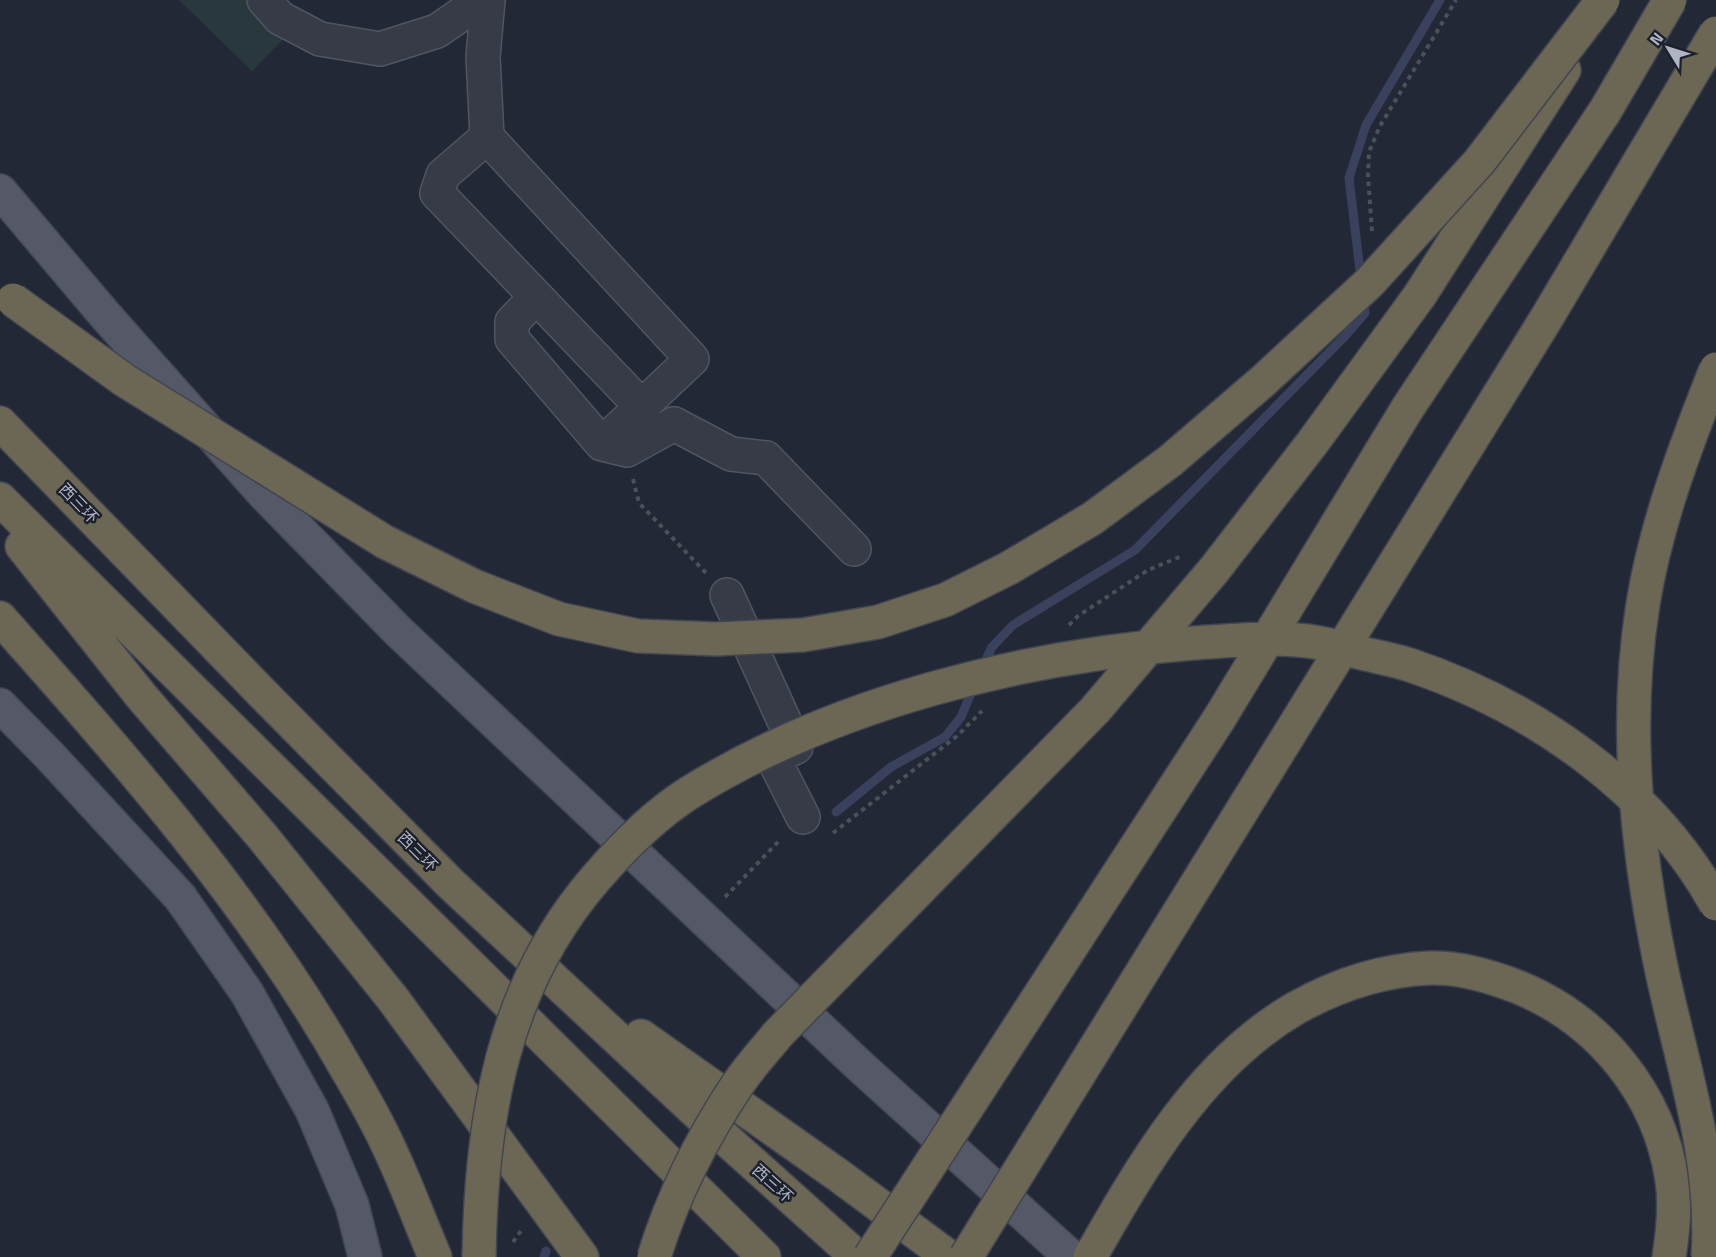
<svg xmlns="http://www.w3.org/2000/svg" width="1716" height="1257" viewBox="0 0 1716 1257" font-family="'Titillium Web','Noto Sans SC',sans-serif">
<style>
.green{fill:#29383c}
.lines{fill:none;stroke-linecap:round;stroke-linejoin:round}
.stream{stroke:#39415c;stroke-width:9}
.minor-casing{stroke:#515562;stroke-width:36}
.major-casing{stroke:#404450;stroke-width:36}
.highway-casing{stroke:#414552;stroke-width:36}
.path{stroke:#475359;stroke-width:4;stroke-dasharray:4.5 4.5;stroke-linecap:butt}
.minor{stroke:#373a47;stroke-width:33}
.major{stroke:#555967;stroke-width:33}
.highway{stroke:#6c6754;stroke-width:33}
.highway-bridge-casing{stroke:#414552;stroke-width:36;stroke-linecap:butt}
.highway-bridge{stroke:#6c6754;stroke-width:33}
.labels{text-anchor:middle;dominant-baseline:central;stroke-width:5;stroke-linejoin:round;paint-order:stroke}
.street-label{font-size:16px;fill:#b1b5c3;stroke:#1c202c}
</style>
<rect width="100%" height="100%" fill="#232836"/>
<path class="green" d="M179,0H286L304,18L252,71Z"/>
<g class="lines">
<path class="stream" d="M1361,279L1349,178L1366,125L1440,0
M982,668L992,647L1013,625L1135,550L1345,336L1365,313L1363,299
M836,812L891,767L945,737L961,717L974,686
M544,1257L546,1251"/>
<g class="minor-casing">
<path id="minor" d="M264,0L280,18L320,39L380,49L437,31L482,0
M488,0L483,57L487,137L692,359L602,444
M487,137L443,175L437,193L642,407
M536,297L512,322V339L602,444L627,450L674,424L731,454L766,458L854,549
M727,595L796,747L773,758L803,817"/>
</g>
<g class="major-casing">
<path id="major" d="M0,191L105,315L264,494L398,631L862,1068L1071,1257
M0,705L49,755L180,897L247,993L312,1110L352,1205L365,1257"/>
</g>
<g class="highway-casing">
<path id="highway" d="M1420,295L1564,70
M0,423L264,695L451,884L708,1123L857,1257
M0,499L764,1257
M22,546L142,697L262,836L393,999L582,1257
M0,618C126,760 252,902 346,1068C362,1095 378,1123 391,1152C407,1186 420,1222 435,1257
M641,1036L838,1175L949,1257
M1090,1257C1143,1164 1201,1063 1296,1008C1337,985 1383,970 1430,968C1460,967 1490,976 1518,987C1599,1020 1659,1093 1672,1180C1676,1206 1673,1232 1669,1257"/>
</g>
<path class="path" d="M1372,231L1368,176L1369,152L1380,126L1456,0
M633,479L639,503L706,573
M1069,625L1078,616L1148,570L1182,556
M833,833L957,736L982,711
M725,897L780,840
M513,1242L523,1228"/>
<use href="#minor" class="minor"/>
<use href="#major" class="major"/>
<use href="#highway" class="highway"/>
<g class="highway-bridge-casing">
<path id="highway-bridge" d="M13,300L124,380L385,542L474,586L559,619L638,636L716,639L803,635L878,622L945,600L1009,568L1093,518L1170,461L1263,381L1370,282L1479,162L1603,0
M479,1257C481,1120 502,986 596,878C621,849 656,814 689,793C835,702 1024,656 1194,643C1236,640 1279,636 1320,643C1334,645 1348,650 1361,653C1378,657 1395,660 1410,665C1534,707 1652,788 1716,904
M654,1257C673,1195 702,1138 738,1084C750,1066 765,1050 778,1034L1095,710L1214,570L1313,442L1420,295
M870,1257L1219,719L1407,409L1605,111L1670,0
M966,1257L1546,319L1716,33
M1708,1257C1715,1155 1680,1060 1660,962C1636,844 1624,723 1643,604C1656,523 1686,445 1716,369"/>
</g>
<use href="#highway-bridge" class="highway-bridge"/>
</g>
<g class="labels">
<g class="street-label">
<text transform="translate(79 503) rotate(46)">西三环</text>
<text transform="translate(418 851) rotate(45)">西三环</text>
<text transform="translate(773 1183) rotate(42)">西三环</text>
</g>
</g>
<g transform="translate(1668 48) rotate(308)" stroke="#1c202c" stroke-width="4.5" paint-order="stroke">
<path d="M0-4.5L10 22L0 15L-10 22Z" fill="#b1b5c3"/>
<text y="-9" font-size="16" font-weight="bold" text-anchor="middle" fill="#b1b5c3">N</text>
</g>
</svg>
